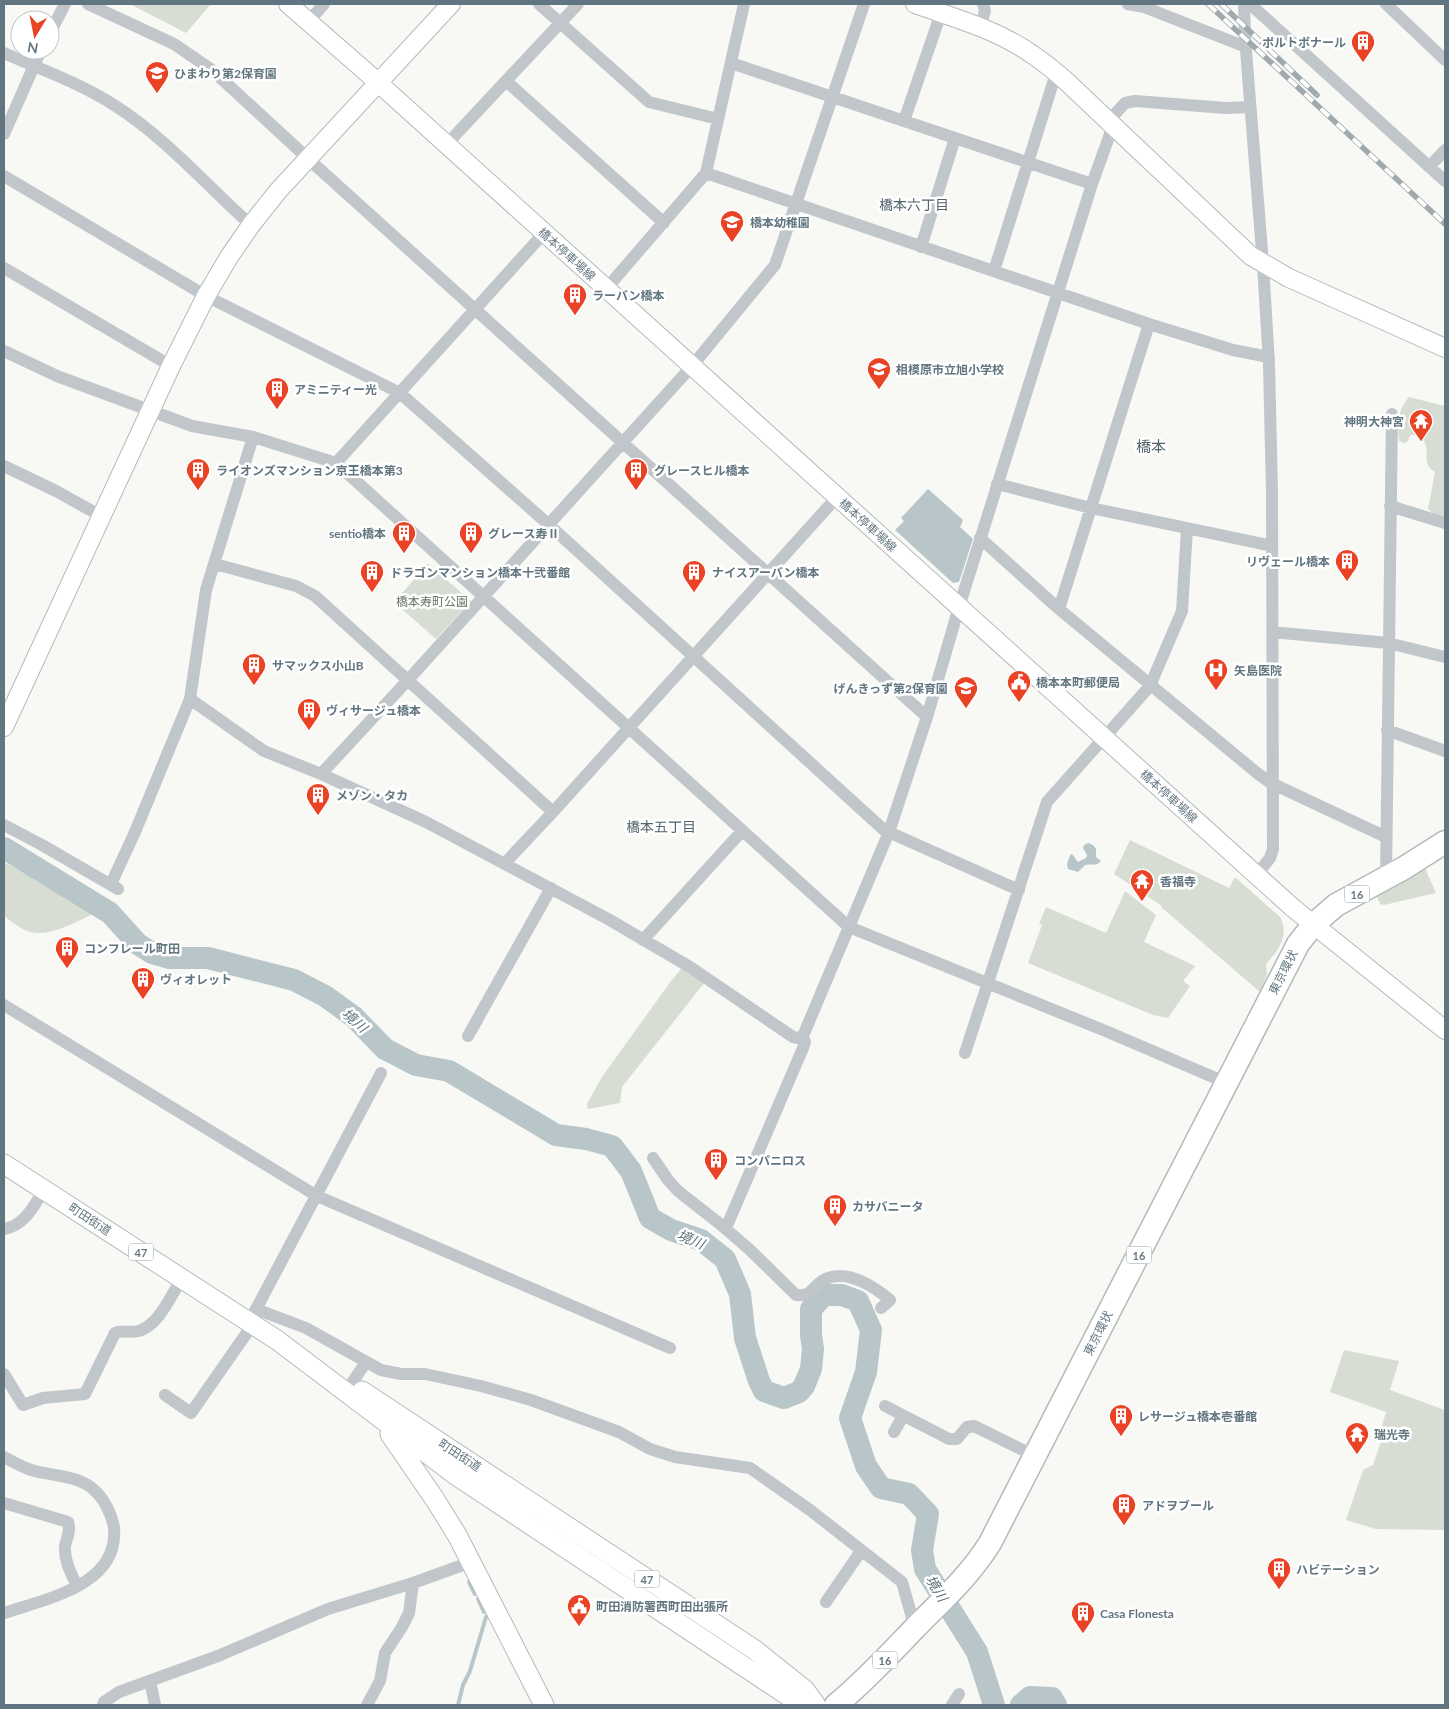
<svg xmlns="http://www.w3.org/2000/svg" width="1449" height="1709" viewBox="0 0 1449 1709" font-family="Lato,'Noto Sans JP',sans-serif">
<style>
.green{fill:#d8ddd4}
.water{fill:#b8c6c9}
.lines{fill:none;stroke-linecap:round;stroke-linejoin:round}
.stream{stroke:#b8c6c9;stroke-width:4}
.river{stroke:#b8c6c9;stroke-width:22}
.secondary-casing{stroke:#b3babe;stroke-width:20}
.primary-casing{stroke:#b4babe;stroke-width:21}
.highway-casing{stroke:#b4b9bc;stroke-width:25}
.street{stroke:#c1c6ca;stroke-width:12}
.secondary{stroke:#fff;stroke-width:18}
.primary{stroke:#fff;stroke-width:19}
.highway{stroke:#fff;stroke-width:22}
.rail-casing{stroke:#a0a9ae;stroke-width:5.5}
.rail{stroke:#fff;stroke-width:4;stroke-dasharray:11;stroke-linecap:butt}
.labels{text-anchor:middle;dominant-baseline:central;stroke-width:5;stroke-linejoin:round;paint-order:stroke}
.shield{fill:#fff;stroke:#919fa7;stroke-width:1}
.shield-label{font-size:11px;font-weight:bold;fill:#627681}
.poi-label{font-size:12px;font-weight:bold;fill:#627681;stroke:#fff;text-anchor:start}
.street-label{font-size:12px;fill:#627681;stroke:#fff}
.park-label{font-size:12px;fill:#677961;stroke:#fff}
.neighbourhood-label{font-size:14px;fill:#54646c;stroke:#fff}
.water-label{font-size:14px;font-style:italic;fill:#5d767c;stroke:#fff}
.quarter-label{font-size:15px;fill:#54646c;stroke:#fff}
</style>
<rect width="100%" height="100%" fill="#f8f8f5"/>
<path class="green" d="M130,4H211L186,33Z
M1409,397L1445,406V519L1436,516L1428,509L1435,472C1420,462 1431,454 1424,441L1418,439L1416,435H1411L1407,442L1404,443L1399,441C1397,425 1398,409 1409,397Z
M428,564L471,601L436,639L394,602Z
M1130,840L1229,888L1235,877L1280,917C1290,935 1278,951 1266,964L1267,974L1260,992L1161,907L1162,906L1114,874Z
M4,862L97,912C77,921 49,939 27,931C19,928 11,921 4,916Z
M1425,868L1436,893L1384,905L1380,904L1375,891Z
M1125,891L1156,915L1144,942L1195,966L1183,981L1190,986L1168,1018L1153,1015L1028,963L1042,925L1039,924L1046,907L1106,933Z
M681,969L686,970L705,982L622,1087L620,1103L588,1109L587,1104L602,1077L671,981Z
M1344,1350L1399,1361L1390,1390L1445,1410V1530L1376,1529L1346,1520L1363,1470L1373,1465L1385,1430L1382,1426L1386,1412L1330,1392Z"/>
<path class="water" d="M928,489L963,520L960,527L973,539L959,582L953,583L895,530L904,521L901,518Z
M1088,843L1093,845L1096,849V857L1101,861C1096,867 1091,863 1085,865L1078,872L1068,869L1067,864L1070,855L1072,854L1078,862L1086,858L1087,855L1083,848L1084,845Z"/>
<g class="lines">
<path class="stream" d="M469,1582L475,1594
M478,1599L484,1612
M458,1705L463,1685L470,1671L486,1617"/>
<path class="river" d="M4,848L110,913L138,944L152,953L169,958H208L294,980L325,996L354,1017L385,1049L416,1065L449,1071L556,1135L586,1139L612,1146L631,1171L650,1218L671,1230L701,1240L725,1259L740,1294L745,1338L759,1381L764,1391L784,1398L799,1392L804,1386L811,1369L813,1349L811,1335V1309L824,1295H842L858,1301L871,1330L866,1372L850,1418L866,1466L881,1488L909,1494L928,1514L922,1550L925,1569L977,1652L994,1705
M1021,1705L1030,1697L1052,1698L1056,1705"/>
<g class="secondary-casing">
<path id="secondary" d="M288,4L364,70L1293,908L1445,1030
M915,4C955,18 998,30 1033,55C1045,63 1056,72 1067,82L1251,256L1289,278L1445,348
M4,727L171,366L206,296L229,257L251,225L278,191L451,4"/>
</g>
<g class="primary-casing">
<path id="primary" d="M4,1164L249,1322L277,1340L454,1474L802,1705
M362,1391L755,1650L805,1690L816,1705
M390,1434L434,1498L457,1535L544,1705"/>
</g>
<g class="highway-casing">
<path id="highway" d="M836,1705C864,1682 888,1656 913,1630C940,1602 969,1577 990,1543L1298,944L1313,925L1336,905L1404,868L1445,842"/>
</g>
<path class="street" d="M88,4L174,44L212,70L315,165L927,717
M539,4L649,102L718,119
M1128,4L1144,7L1246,47
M1244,4L1245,38L1263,264L1269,364L1272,493L1273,849L1270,858L1256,876
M1250,4L1445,181
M1386,4L1445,60
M309,21L324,4
M980,27L985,11L983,4
M50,33L65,4
M4,53C40,69 80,83 114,105C165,137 206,185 251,225
M731,63L1092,184
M506,81L664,223
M904,121L941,13
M4,134L41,50
M446,145L578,4
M1429,167L1445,150
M706,173L1149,324L1233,350L1269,357
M4,176L206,296L400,393L548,524L884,830L1019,890
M921,247L955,138
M4,268L171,366
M994,271L1056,73
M606,289L706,173L744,4
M4,351L57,376L192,426L253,437L336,463L849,927L1108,1032L1227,1083
M336,463L544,233
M4,466L56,491L101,516
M997,484L1091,508L1272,546
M1390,506L1445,523
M980,538L1059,609L1257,773L1271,783L1386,837
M215,564L296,586L315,596L553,812
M1059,609L1149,324
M1272,632L1388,643L1445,657
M190,699L264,751L321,774L426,822L608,919L690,967L793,1037L797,1038L803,1036
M1387,730L1445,751
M321,774L408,680L692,366L775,265L864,4
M4,825L42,845L118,889
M505,863L553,812L837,497
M1386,878L1392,414
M111,884L135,832L190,699L206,590L253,437
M643,940L742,831
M4,1005L317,1196L670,1348
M468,1036L551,888
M965,1053L1047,802L1150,686L1182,611L1187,528
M653,1158L668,1180L678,1191L720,1224L749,1249L796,1295C812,1297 811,1288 822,1281C845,1267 873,1286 890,1300L881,1308
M726,1228L803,1048L805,1042L803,1036L889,832L927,717L959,607L1092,184L1110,134V123L1114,115L1125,103L1135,101L1226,108L1250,107
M4,1229C25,1225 33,1207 44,1190
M256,1309L306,1328L381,1370L401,1374H425L481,1386L531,1400L619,1432L650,1449L675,1457L750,1468L810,1510L902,1582L915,1628
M253,1315L381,1073
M4,1374L23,1405L43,1398L85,1394L115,1333C122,1330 130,1333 139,1331C160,1324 170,1296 182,1279
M352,1383L366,1362
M165,1395L191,1413L253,1324
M885,1406L949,1439H957L967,1427L974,1426L1035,1456
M894,1432L903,1416
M4,1457C13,1462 22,1467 31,1470C51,1476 77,1475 93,1489C104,1498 112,1515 114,1528C119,1586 45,1599 4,1613
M4,1503L68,1522C71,1531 67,1537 65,1546C64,1561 71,1573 77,1586
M826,1602L861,1551
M150,1681L155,1705
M103,1705L104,1702L119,1692L218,1656L328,1609L413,1583L463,1565L470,1560
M367,1705L380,1681L385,1653L402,1627L409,1613L413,1583
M952,1705L959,1694"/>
<use href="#secondary" class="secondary"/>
<use href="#primary" class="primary"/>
<use href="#highway" class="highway"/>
<g class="rail-casing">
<path id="rail" d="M1208,4L1445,224
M1221,4L1317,95"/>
</g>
<use href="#rail" class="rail"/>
</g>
<defs>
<g id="building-pin" transform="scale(1.25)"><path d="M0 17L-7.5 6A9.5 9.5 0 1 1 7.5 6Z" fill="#e94224" stroke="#fff"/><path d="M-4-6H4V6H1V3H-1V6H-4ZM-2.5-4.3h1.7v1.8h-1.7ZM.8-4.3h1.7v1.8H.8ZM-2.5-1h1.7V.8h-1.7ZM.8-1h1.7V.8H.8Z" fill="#fff"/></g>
<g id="school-pin" transform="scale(1.25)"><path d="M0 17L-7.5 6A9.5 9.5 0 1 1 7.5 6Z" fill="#e94224" stroke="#fff"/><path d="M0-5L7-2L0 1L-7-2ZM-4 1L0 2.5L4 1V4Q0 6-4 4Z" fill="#fff"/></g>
<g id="temple-pin" transform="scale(1.25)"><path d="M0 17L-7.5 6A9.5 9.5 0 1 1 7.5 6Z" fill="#e94224" stroke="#fff"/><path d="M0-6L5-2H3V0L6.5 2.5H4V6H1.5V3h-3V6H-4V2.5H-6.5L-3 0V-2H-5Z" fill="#fff"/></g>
<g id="hospital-pin" transform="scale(1.25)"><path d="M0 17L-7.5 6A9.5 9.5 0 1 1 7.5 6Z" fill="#e94224" stroke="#fff"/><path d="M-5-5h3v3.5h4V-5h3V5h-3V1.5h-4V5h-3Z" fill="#fff"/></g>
<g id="civic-pin" transform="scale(1.25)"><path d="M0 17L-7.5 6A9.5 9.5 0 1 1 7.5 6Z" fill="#e94224" stroke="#fff"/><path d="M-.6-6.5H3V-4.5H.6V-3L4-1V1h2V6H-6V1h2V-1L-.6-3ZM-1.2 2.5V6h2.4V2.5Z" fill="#fff"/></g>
</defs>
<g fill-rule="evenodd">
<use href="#building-pin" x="1363" y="42"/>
<use href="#school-pin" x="157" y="73"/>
<use href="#school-pin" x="732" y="222"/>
<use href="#building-pin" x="575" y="295"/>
<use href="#school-pin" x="879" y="369"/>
<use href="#building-pin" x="277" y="389"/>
<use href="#temple-pin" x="1421" y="421"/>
<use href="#building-pin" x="198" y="470"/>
<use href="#building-pin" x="636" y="470"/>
<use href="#building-pin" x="404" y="533"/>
<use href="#building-pin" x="471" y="533"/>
<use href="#building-pin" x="1347" y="561"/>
<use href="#building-pin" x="372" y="572"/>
<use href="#building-pin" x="694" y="572"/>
<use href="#building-pin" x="254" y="665"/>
<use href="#hospital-pin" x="1216" y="670"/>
<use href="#civic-pin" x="1019" y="682"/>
<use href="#school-pin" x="966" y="688"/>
<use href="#building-pin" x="309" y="710"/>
<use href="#building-pin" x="318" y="795"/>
<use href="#temple-pin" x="1142" y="881"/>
<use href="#building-pin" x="67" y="948"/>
<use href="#building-pin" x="143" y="979"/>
<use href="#building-pin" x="716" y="1160"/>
<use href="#building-pin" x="835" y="1206"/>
<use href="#building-pin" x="1121" y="1416"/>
<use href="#temple-pin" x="1357" y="1434"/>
<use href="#building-pin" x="1124" y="1505"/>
<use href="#building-pin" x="1279" y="1569"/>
<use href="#civic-pin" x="579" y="1606"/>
<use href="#building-pin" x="1083" y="1613"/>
</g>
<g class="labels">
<g class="shield">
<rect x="1344.5" y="885.5" width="25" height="17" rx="4"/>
<rect x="128.5" y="1243.5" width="25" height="17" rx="4"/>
<rect x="1126.5" y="1246.5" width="25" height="17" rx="4"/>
<rect x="634.5" y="1570.5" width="25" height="17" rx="4"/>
<rect x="872.5" y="1651.5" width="25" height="17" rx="4"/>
</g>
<g class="shield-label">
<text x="1357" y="894">16</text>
<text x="141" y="1252">47</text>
<text x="1139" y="1255">16</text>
<text x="647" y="1579">47</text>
<text x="885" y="1660">16</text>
</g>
<g class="poi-label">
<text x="1346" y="42" text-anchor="end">ポルトボナール</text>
<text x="174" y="73">ひまわり第2保育園</text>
<text x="750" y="222">橋本幼稚園</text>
<text x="592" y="295">ラーバン橋本</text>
<text x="896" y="369">相模原市立旭小学校</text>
<text x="294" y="389">アミニティー光</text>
<text x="1404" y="421" text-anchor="end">神明大神宮</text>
<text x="216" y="470">ライオンズマンション京王橋本第3</text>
<text x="654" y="470">グレースヒル橋本</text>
<text x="386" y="533" text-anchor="end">sentio橋本</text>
<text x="488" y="533">グレース寿Ⅱ</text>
<text x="1330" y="561" text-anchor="end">リヴェール橋本</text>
<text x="390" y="572">ドラゴンマンション橋本十弐番館</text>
<text x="712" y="572">ナイスアーバン橋本</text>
<text x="272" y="665">サマックス小山B</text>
<text x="1234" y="670">矢島医院</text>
<text x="1036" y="682">橋本本町郵便局</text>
<text x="948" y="688" text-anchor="end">げんきっず第2保育園</text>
<text x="326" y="710">ヴィサージュ橋本</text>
<text x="336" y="795">メゾン・タカ</text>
<text x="1160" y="881">香福寺</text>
<text x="84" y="948">コンフレール町田</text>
<text x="160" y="979">ヴィオレット</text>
<text x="734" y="1160">コンパニロス</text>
<text x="852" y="1206">カサバニータ</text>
<text x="1138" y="1416">レサージュ橋本壱番館</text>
<text x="1374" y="1434">瑞光寺</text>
<text x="1142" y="1505">アドヲブール</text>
<text x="1296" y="1569">ハビテーション</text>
<text x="596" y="1606">町田消防署西町田出張所</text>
<text x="1100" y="1613">Casa Flonesta</text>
</g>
<g class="street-label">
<text transform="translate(567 254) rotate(42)">橋本停車場線</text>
<text transform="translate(868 525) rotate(42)">橋本停車場線</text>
<text transform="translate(1169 796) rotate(42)">橋本停車場線</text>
<text transform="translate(1283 972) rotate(-63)">東京環状</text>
<text transform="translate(90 1219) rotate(33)">町田街道</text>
<text transform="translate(1098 1333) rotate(-63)">東京環状</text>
<text transform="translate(460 1455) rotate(33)">町田街道</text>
</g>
<g class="park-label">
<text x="432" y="601">橋本寿町公園</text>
</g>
<g class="neighbourhood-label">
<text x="914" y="204">橋本六丁目</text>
<text x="661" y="826">橋本五丁目</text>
</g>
<g class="water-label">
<text transform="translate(355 1020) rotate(41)">境川</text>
<text transform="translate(691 1239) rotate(23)">境川</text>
<text transform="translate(937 1588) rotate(58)">境川</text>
</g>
<g class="quarter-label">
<text x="1151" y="446">橋本</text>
</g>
</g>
<rect width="1449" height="1709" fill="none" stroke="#627681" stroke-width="10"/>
<g transform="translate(35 35) rotate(190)"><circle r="24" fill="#ffffff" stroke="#c0c8cd"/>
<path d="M0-4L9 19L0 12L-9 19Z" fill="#e94224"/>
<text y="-8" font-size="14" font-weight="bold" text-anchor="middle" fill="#627681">N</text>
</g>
</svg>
